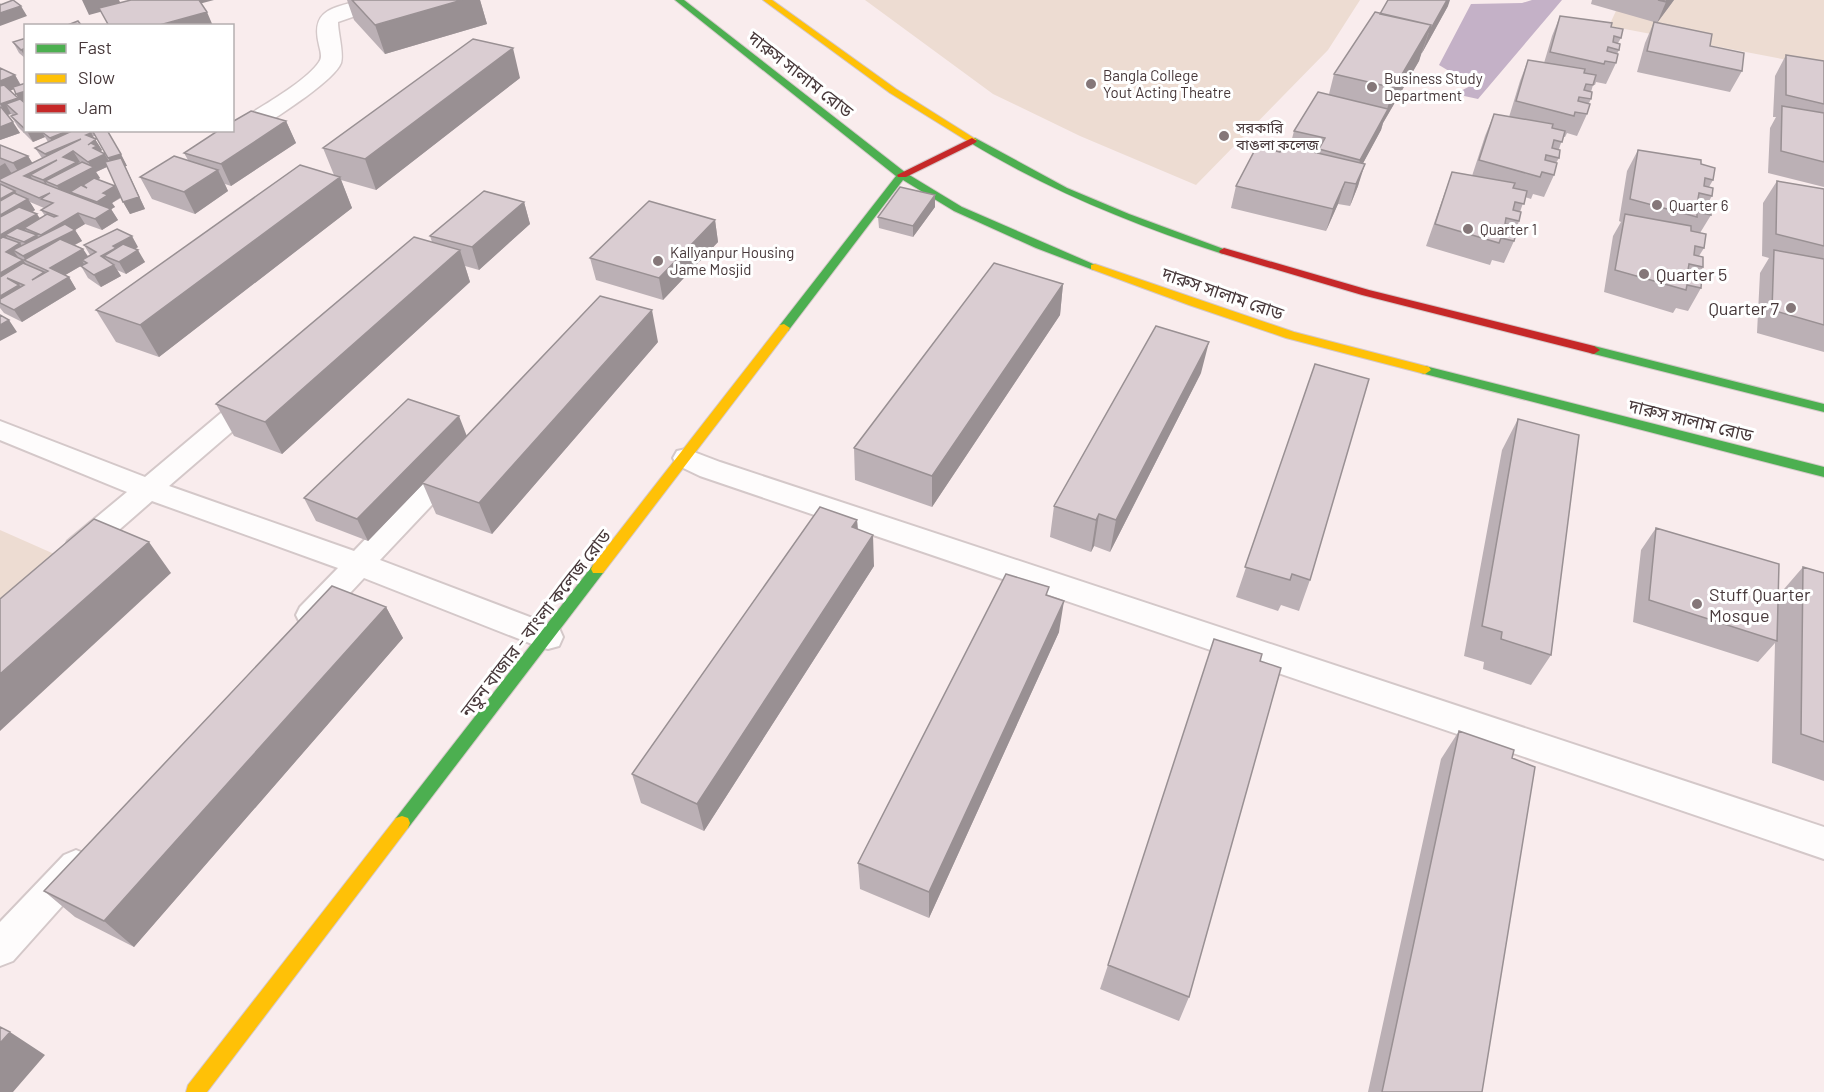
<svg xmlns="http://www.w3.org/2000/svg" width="1824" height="1092" viewBox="0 0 1824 1092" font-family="Barlow,'Noto Sans Bengali',sans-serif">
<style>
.green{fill:#eddcd2}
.water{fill:#c4b1c7}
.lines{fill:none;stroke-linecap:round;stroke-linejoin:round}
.lane-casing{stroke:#d4c8c9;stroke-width:4}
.street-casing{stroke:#d4c8c9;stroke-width:3}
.fast-casing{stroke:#d4c8c9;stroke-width:2}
.slow-casing{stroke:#d4c8c9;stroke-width:2}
.jam-casing{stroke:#d4c8c9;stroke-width:2}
.lane{fill:#fefcfc;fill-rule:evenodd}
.street{fill:#fefcfc;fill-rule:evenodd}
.fast{fill:#4caf50;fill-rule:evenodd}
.slow{fill:#ffc107;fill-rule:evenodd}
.jam{fill:#c62828;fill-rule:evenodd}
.wall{fill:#bbb0b5;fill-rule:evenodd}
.shaded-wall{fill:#999093;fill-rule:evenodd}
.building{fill:#dacdd2;stroke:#999093;stroke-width:1.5}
.poi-dot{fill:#857779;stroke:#fff;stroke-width:2}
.labels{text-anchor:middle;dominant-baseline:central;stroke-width:6;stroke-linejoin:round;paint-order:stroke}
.far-poi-label{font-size:15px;fill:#47383a;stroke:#fff;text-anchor:start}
.street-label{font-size:18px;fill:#47383a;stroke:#fff}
.poi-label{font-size:18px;fill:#47383a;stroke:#fff;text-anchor:start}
</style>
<rect width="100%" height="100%" fill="#f9eced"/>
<path class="green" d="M865,0H1360L1328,50L1196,185L1080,136L993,94Z
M1621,0H1824V67L1609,26Z
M0,530L95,572L0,653Z"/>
<path class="water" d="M1532,0H1562L1478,99L1455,94L1472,85L1439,65L1471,4L1522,3Z"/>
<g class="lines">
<g class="lane-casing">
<path id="lane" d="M255,389L264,392L268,398L264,404L169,486L354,551L442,459L452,456L462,459L465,466L462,473L380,560L559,628L563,637L559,646L548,649L537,646L364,578L322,623L311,627L300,623L296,615L300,607L338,568L152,501L88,557L78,560L68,557L64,549L68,541L127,492L0,440V421L145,477L246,392Z
M686,449L720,462L1824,827V859L700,476L677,465L673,458L677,451Z
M76,850L88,855L94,866L88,877L13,961L0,966V922L64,855Z"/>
</g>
<g class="street-casing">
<path id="street" d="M361,0H393L390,4L338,22C338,33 344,53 341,63C333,84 257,129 235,144L227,146L219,144L215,139C220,132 224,130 232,130V125C255,110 305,83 319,62C323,57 320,50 319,45C310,9 334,8 361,0Z"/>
</g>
<g class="fast-casing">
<path id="fast" d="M675,0H684L906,173L962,207L1100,267L1095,270L1091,269L1036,248L954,211L903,180L788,331H780V325L896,176Z
M969,138H975L1067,188L1129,214L1229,251L1224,254L1220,253C1132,224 1048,190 969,142Z
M1594,346L1824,404V412L1590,353L1588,350L1590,347Z
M1425,366L1824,467V477L1421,373L1419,370L1421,367Z
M598,564L603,565L605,569L603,573L408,828L402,830L396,828L394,823L396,818L593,565Z"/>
</g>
<g class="slow-casing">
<path id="slow" d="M763,0H772L896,89L977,140L969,142L890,93Z
M1095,264L1294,332L1429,367L1431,370L1425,374L1286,338L1189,305L1091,269V265Z
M784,324L790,328L788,331L603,573H593L591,569L593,565L780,325Z
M402,816L408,818L410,823L408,828L207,1092H186L188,1085L396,818Z"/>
</g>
<g class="jam-casing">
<path id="jam" d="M972,138L977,141L975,143L906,177H898L897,175Z
M1224,248L1369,290L1594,346L1600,350L1594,354L1362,295L1220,253L1219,251Z"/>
</g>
<use href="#lane" class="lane"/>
<use href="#street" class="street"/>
<use href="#fast" class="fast"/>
<use href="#slow" class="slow"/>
<use href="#jam" class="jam"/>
</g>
<path class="wall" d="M347,0H480L487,24L385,54L354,20Z
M1592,0H1674L1657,23L1710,46L1742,71L1730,92L1637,72L1645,43L1654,22L1591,4Z
M1448,6L1422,53H1421L1419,61L1383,123L1381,130L1363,163L1358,186L1350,206L1338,204L1326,231L1231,208L1236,186L1280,152L1290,146L1294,131L1329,94L1334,74L1380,14Z
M1560,16L1621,38L1618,43L1619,50L1617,54L1616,63L1606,84L1596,82L1595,85H1593L1591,92V99L1589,103L1587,114L1577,136L1567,133L1565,137H1563L1559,149V158L1556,163L1554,175L1544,197L1533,194L1531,199L1525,197L1520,212L1519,221L1517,227L1514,241L1504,263L1492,260L1490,265L1426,246L1452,172L1472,176L1485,136L1494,114L1509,117L1520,81L1528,60L1544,63L1552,36Z
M26,38V59L19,53L13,42Z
M1786,55L1824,61V187L1768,173L1770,128L1776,117H1773L1775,76Z
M0,68L15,75L21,85L26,83V130H110L111,132H108L127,166H125L145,209L130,214L121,198L112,203L115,207L111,209L118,220L102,230L85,224L75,230L82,241L75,245L83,249L88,256L90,255L84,245L138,247L135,249L145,262L126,274L117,270L121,276L101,287L88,278L81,266L65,275L69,277L76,289L22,322L4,313L0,308V145L28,156L32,163L42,158L35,148L48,142L45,137L33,142L18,127L11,116H13L11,114L7,115L20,133L0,140ZM14,89L19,99L10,91ZM93,136H96L109,161L101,151L102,150ZM107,167L119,193L115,186L98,180L100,178L96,172ZM30,202L44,208L41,210L45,216L40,218L33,212L35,210Z
M520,78L376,190L341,180L352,208L159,357L116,342L96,310L334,175L323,148Z
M286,121L296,143L231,186L225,184L228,191L195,214L152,199L140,177L188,160L184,153Z
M1638,150L1701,164L1713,180L1709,187L1712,196L1709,201L1711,215L1700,233L1704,248L1699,256L1703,267L1700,273L1701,288L1688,311L1676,308L1673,313L1604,292L1613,236L1621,222L1619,221L1627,171Z
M1777,181L1824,189V352L1757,333L1760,273L1769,258L1762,256L1763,203Z
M935,195V207L913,237L879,228L878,217Z
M524,202L530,224L479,270L465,266L470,282L282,454L234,436L216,404L432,242L430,236Z
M715,220L718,242L663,300L596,280L590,258Z
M1063,284L1060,315L932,507L855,480L854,448Z
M658,342L492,534L436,514L423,484L368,541L316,521L304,498L467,436Z
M1315,364L1310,580L1299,611L1281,605L1278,611L1236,597Z
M1201,373L1110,552L1094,546L1091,552L1050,537L1054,506Z
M1518,419L1551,655L1531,685L1483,669L1484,662L1464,656L1502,450Z
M857,520L858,529L874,566L704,831L641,803L632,774Z
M1656,528L1778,596L1803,567L1824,573V781L1772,763L1775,643L1758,662L1633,622L1641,550Z
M1047,595L1059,632L929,918L860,889L858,863Z
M386,607L403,638L134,947L75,917L44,891Z
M1260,661L1189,997L1179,1021L1100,989L1108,965Z
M1459,731L1512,758L1482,1092H1368L1441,759Z"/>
<path class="shaded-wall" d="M82,0H119L122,6L89,15Z
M138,0H214L146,18Z
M462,0H480L487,24L385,54L375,25Z
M1447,0H1450L1448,6L1422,53L1429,32Z
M1668,0H1674L1657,23L1666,2Z
M0,3L5,11L21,6L27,16L0,26Z
M207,12L213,26H156Z
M1431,25L1419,61L1383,123L1381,130L1353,182L1360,160L1386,112L1394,88Z
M26,48V58L21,50Z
M513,48L520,78L376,190L365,159Z
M15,75L21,86L0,95V81Z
M26,91V104L22,105L16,94Z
M18,98L24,109L6,104L11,114L7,115L0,104Z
M286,121L296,143L231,186L221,164Z
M13,122L20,133L0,140V127Z
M54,130L42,132L45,137L33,142L27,131Z
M70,130H84L91,133L102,150L100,152L105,154L111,165L96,172L100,178L85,186L83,185L84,187L70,192L71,194L63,198L57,186L45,181L51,191L50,192L43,180L30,175L36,185L24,176L51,163L45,154L56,149L50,138ZM73,151L88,162L92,168L83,173L78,163L80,162Z
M121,154L127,166H125L145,209L130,214L123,202L114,170L108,158Z
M28,156L35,167L20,175L13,163Z
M5,163L12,174L0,181V166Z
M1365,164L1358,186L1350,206L1356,184Z
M218,170L228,191L195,214L184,192Z
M340,177L352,208L159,357L140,325Z
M1345,182L1338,204L1326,231L1333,209Z
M115,186L121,197L112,203L115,207L104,213L97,202L103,193Z
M15,191L22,202L0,214V199Z
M935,195V207L913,237V226Z
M28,199L35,210L0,231V215Z
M524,202L530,224L479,270L472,247Z
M111,209L118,220L102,230L95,219Z
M78,213L85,224L75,230L82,241L35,265L26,261L23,256L13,250L20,260L6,252L20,243L27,254L30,252L24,242L37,235L43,246L47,244L41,235Z
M37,214L44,225L24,228L28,234L5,235L11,244L0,251V235Z
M715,220L718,242L663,300L659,278Z
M132,236L138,247L121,257L104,256L110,266L101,256L113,246Z
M83,249L90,260H82L84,264L57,280L50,268Z
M138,250L145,262L126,274L119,262Z
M460,250L470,282L282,454L265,422Z
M23,260L31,271L0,288V273Z
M114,265L121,276L101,287L94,275Z
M69,277L76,289L22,322L14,310Z
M1063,284L1060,315L932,507V476Z
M19,285L27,296L0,301V296Z
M652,310L658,342L492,534L479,503Z
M9,320L17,332L0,341V325Z
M1209,342L1201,373L1110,552L1116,520Z
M459,416L468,439L422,483L423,484L368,541L357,519Z
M1099,514L1094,546L1091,552L1096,520Z
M857,520L859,551L852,527Z
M873,535L874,566L704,831L697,804Z
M149,542L171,573L0,731V674Z
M1064,601L1059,632L929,918V892Z
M386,607L403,638L134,947L104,921Z
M10,1032L45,1055L13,1092H0V1043Z"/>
<path class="building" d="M13,0L21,6L0,13V5Z
M131,0H199L207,12L156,26H109L99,8Z
M352,0H462L375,25Z
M1388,0H1447L1429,32H1428L1431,25L1380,14Z
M1658,0H1668L1666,2Z
M1375,12L1431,25L1394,88L1334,74Z
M1560,16L1612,23L1611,27L1623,29L1621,38L1614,36L1613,42L1620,44L1619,50L1608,47L1607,51L1618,54L1616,63L1605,61L1604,64L1550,52Z
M78,21L82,26H65Z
M1654,22L1712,34L1710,46L1744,53L1742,71L1647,51Z
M26,38V48L21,50L13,42Z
M473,39L513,48L365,159L323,148Z
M1786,55L1824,61V104L1786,95Z
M1528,60L1585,69L1584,73L1596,75L1593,85L1586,84L1584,90L1592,92L1591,99L1579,97L1578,101L1590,104L1587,114L1575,112L1574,116L1516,101Z
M0,68L15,75L0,81Z
M26,83V91L16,94L13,87Z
M4,85L18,98L0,104V86Z
M1318,92L1388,109L1360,160L1319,149L1325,138L1294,131Z
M20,99L26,104V130L11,116L17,114L6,104Z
M1782,106L1824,113V162L1781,151Z
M1,107L13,122L0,127V108Z
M251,111L286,121L221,164L184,153L219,130H232V122Z
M1494,114L1553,124L1552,128L1565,131L1562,142L1554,140L1552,148L1560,150L1559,158L1546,155L1545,160L1557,163L1554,175L1542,172L1540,177L1479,160Z
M46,130H70L50,138L42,132Z
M74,130H87L91,133L86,135L96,139L88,145L91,143L97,146L93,148L105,154L88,162L73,151L63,157L77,162L43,180L30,175L57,160L24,176L111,209L95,219L78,213L41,235L24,228L47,214L54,217L57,216L41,210L53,203L41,199L50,193L39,198L0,181V179L81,139L45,154L35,148Z
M92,130H107L121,154L108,158Z
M0,145L28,156L13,163L0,158Z
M1283,145L1365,164L1356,184L1345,182L1333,209L1236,186L1257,146L1280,152Z
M1638,150L1701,160V164L1715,168L1713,180L1705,178L1704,186L1713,188L1712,196L1699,193L1698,199L1711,202V215L1697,212V217L1630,199Z
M174,156L218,170L184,192L140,177Z
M121,158L139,197L123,202L105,162Z
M82,162L94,167L57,186L45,181Z
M300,165L340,177L140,325L96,310Z
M1452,172L1515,183L1513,188L1527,191L1524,204L1515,202L1513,210L1521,212L1519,221L1506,218L1505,224L1518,227L1514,241L1501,238L1499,243L1435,224Z
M94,178L115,186L103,193L108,195L97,202L70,192L81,185L87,188L83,185Z
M1777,181L1824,189V246L1776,234Z
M0,184L15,191L0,199Z
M900,187L935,195L913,226L878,217Z
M484,191L524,202L472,247L430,236Z
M14,193L28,199L0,215V201Z
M649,201L715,220L659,278L590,258Z
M19,207L37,214L0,235V217Z
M1625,214L1691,226V231L1706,234L1704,248L1695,246L1694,255L1703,257V267L1689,264L1688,270L1702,274L1701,288L1687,285L1686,290L1615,270Z
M65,224L75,230L23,256L13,250Z
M17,228L37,235L24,242L5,235Z
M117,229L132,236L113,246L116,248L101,256L114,265L94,275L81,266L87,263L82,260L96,252L84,245Z
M3,237L20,243L6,252L23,260L0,273V239Z
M414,237L460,250L265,422L216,404Z
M60,239L83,249L50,268L69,277L14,310L0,303V299L24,285L7,278L19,285L0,296V277L23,263L44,272L32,280L48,271L24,260Z
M123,244L138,250L119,262L104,256Z
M1774,250L1824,259V325L1772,310Z
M994,263L1063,284L932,476L854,448Z
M600,296L652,310L479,503L422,483Z
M0,315L9,320L0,325Z
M1156,326L1209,342L1116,520L1099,514L1096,520L1054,506Z
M1315,364L1369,379L1310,580L1292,574L1290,580L1245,567Z
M408,399L459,416L357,519L304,498Z
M1518,419L1579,435L1551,655L1501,639L1502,632L1482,626Z
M820,507L857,520L852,527L873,535L697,804L632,774Z
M94,519L149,542L0,674V599Z
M1656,528L1779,564L1777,641L1649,600Z
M1803,567L1824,573V742L1801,734Z
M1006,574L1049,587L1046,595L1064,601L929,892L858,863Z
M332,586L386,607L104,921L44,891Z
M1214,639L1262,654L1260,661L1281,668L1189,997L1108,965Z
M1459,731L1514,750L1512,758L1535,767L1482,1092H1382Z
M0,1027L10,1032L0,1043Z"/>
<g class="poi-dot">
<circle cx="1091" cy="84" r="6"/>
<circle cx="1372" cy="87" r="6"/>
<circle cx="1224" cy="136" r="6"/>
<circle cx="1657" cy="205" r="6"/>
<circle cx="1468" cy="229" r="6"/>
<circle cx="658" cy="261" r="6"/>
<circle cx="1644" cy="274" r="6"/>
<circle cx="1791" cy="308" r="6"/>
<circle cx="1697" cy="604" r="6"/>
</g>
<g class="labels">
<g class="far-poi-label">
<text x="1103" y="75">Bangla College<tspan x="1103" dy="17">Yout Acting Theatre</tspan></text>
<text x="1384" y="78">Business Study<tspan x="1384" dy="17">Department</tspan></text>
<text x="1236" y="127">সরকারি<tspan x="1236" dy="17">বাঙলা কলেজ</tspan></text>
<text x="1669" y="205">Quarter 6</text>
<text x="1480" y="229">Quarter 1</text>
<text x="670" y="252">Kallyanpur Housing<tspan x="670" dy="17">Jame Mosjid</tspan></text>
</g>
<g class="street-label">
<text transform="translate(801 74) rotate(38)">দারুস সালাম রোড</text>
<text transform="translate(1223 293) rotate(19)">দারুস সালাম রোড</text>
<text transform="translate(1691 420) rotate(14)">দারুস সালাম রোড</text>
<text transform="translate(535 623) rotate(-52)">নতুন বাজার - বাংলা কলেজ রোড</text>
</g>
<g class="poi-label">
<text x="1656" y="274">Quarter 5</text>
<text x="1779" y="308" text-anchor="end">Quarter 7</text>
<text x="1709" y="594">Stuff Quarter<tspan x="1709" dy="21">Mosque</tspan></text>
</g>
</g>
<rect x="24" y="24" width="210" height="108" fill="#ffffff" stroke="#b5afb0" stroke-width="1.5"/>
<rect x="36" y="44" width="30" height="9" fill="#4caf50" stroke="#b5afb0" stroke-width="1.5"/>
<text x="78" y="54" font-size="18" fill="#47383a">Fast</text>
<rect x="36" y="74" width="30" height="9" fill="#ffc107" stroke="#b5afb0" stroke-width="1.5"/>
<text x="78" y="84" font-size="18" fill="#47383a">Slow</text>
<rect x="36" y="104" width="30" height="9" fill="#c62828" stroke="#b5afb0" stroke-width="1.5"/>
<text x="78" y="114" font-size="18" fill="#47383a">Jam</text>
</svg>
